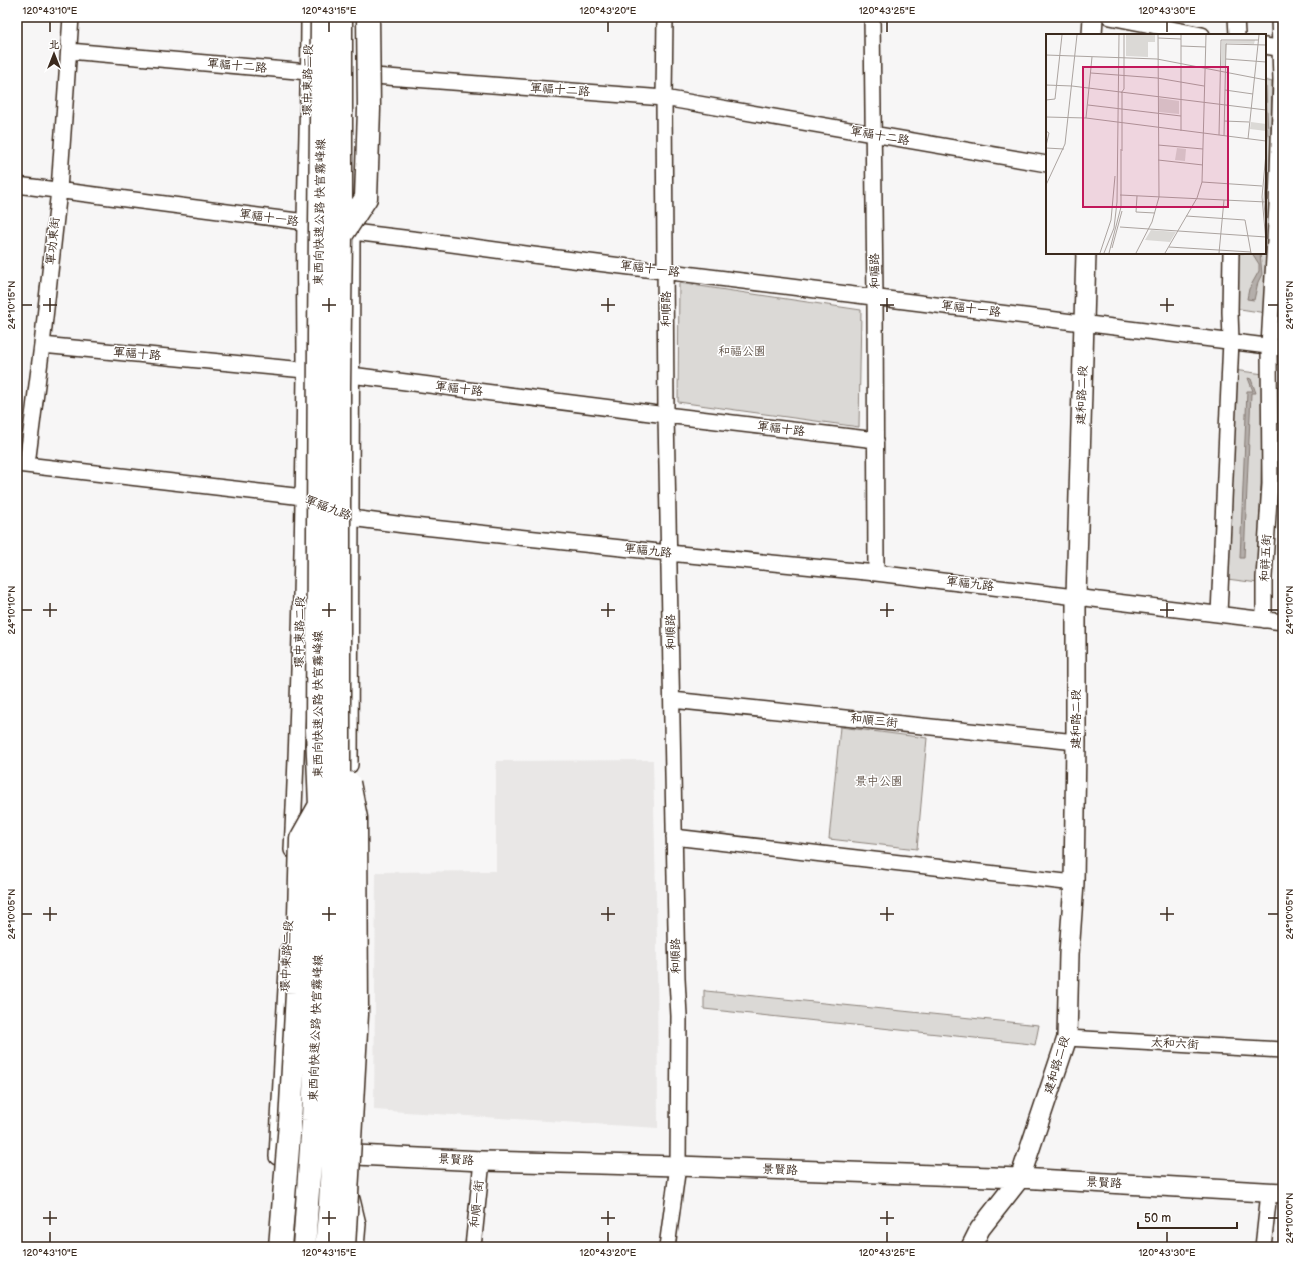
<svg xmlns="http://www.w3.org/2000/svg" width="1300" height="1264" viewBox="0 0 1300 1264" font-family="'Balsamiq Sans','LXGW WenKai TC',sans-serif">
<style>
.built{fill:#e9e7e6}
.green{fill:#dbd9d6;stroke:#8b827a}
.water{fill:#b4aeaa;stroke:#847972}
.lines{fill:none;stroke-linecap:round;stroke-linejoin:round}
.minor-casing{stroke:#3b2a1e;stroke-width:18}
.tertiary-casing{stroke:#3b2a1e;stroke-width:22}
.minor{stroke:#fff;stroke-width:15}
.tertiary{stroke:#fff;stroke-width:19}
.trunk-bridge-casing{stroke:#3b2a1e;stroke-width:25;stroke-linecap:butt}
.trunk-bridge{stroke:#fff;stroke-width:22}
.ticks{fill:none;stroke:#3b2a1e;stroke-width:1.5}
.labels{text-anchor:middle;dominant-baseline:central;stroke-width:3;stroke-linejoin:round;paint-order:stroke}
.street-label{font-size:12px;fill:#3b2a1e;stroke:#fff}
.park-label{font-size:12px;fill:#63564c;stroke:#fff}
.inset-road{fill:none;stroke:#aca4a0;stroke-width:1}
.view{fill:#c2185b;fill-opacity:0.15;stroke:#c2185b;stroke-width:2}
.inset-edge{fill:none;stroke:#3b2a1e;stroke-width:2}
.neatline{fill:none;stroke:#3b2a1e;stroke-width:1.5}
.ticks-label{font-size:10px;text-anchor:middle;fill:#3b2a1e}
</style>
<rect width="100%" height="100%" fill="#f7f6f6"/>
<filter id="ink" filterUnits="userSpaceOnUse"><feTurbulence type="fractalNoise" baseFrequency=".025" numOctaves="2"/><feDisplacementMap in="SourceGraphic" scale="8" xChannelSelector="R" yChannelSelector="G"/><feConvolveMatrix kernelMatrix="1 2 1 2 8 2 1 2 1" color-interpolation-filters="sRGB"/></filter>
<g filter="url(#ink)">
<path class="built" d="M653,760L657,941L658,1128L374,1110L376,872L496,871V761Z"/>
<path class="green" d="M1265,80L1272,82L1266,313L1234,308L1236,253H1265Z
M679,283L861,310L859,427L678,402Z
M1233,370L1264,374L1258,583L1227,579Z
M840,727L927,738L917,849L829,839Z
M704,990L706,991L1039,1025L1035,1045L1031,1044L704,1009Z"/>
<path class="water" d="M1265,87H1266L1268,135L1265,159Z
M1252,253H1256L1257,254L1260,253L1262,274L1258,282L1254,300L1247,299L1249,289L1259,271V264Z
M1248,378L1251,379L1256,393H1251L1244,558H1240L1247,391H1253Z"/>
<g class="lines">
<g class="minor-casing">
<path id="minor" d="M665,17L664,98L666,415L677,979L679,1016L678,1166L667,1247
M872,17L875,298L876,573
M1110,17L1202,35
M1236,17L1237,35
M1265,46L1283,49
M69,51L319,73
M361,75L664,98L1047,164
M17,185L305,222L353,232L437,242L533,255L1283,348
M42,345L315,371
M343,374L666,415L876,440
M17,464L303,497L351,518L404,525L669,553L876,573L1283,622
M27,464L42,345L59,190L71,17
M1219,614L1231,340L1230,312L1231,253
M1264,620V578L1270,484L1269,346L1277,205L1281,80L1279,17
M672,700L1076,742
M350,765L352,240L357,77L356,17
M674,837L1074,883
M292,850C300,691 303,532 305,373C305,323 304,272 305,222C306,154 309,85 309,17
M1067,1038L1283,1050
M277,1157L288,950
M352,1199L358,1224L356,1247
M473,1247L482,1161
M1263,1247L1269,1193"/>
</g>
<g class="tertiary-casing">
<path id="tertiary" d="M1092,35L1093,17
M335,1154L482,1161L678,1166L1020,1178L1283,1193
M971,1247L980,1229L1020,1178L1067,1038L1069,954L1074,883L1076,742V597L1086,253"/>
</g>
<use href="#minor" class="minor"/>
<use href="#tertiary" class="tertiary"/>
<g class="trunk-bridge-casing">
<path id="trunk-bridge" d="M341,236L366,198L369,109L368,17
M280,1247L290,1123L297,993L301,839L319,807
M304,1247L313,1120L320,931V806L317,730L319,335L322,17
M326,1247L330,1204L333,1140L339,942V386L341,236V17
M344,1247L357,1014L356,818L349,783"/>
</g>
<use href="#trunk-bridge" class="trunk-bridge"/>
</g>
</g>
<path class="ticks" d="M50,22V32M329,22V32M608,22V32M887,22V32M1167,22V32M50,298V312M329,298V312M608,298V312M887,298V312M1167,298V312M22,305H32M43,305H57M322,305H336M601,305H615M880,305H894M1160,305H1174M1268,305H1278M50,603V617M329,603V617M608,603V617M887,603V617M1167,603V617M22,610H32M43,610H57M322,610H336M601,610H615M880,610H894M1160,610H1174M1268,610H1278M50,907V921M329,907V921M608,907V921M887,907V921M1167,907V921M22,914H32M43,914H57M322,914H336M601,914H615M880,914H894M1160,914H1174M1268,914H1278M50,1211V1225M329,1211V1225M608,1211V1225M887,1211V1225M43,1218H57M322,1218H336M601,1218H615M880,1218H894M1268,1218H1278M50,1232V1242M329,1232V1242M608,1232V1242M887,1232V1242M1167,1232V1242"/>
<g class="labels">
<g class="street-label">
<text transform="translate(237 66) rotate(5)">軍福十二路</text>
<text transform="translate(308 80) rotate(-89)">環中東路二段</text>
<text transform="translate(560 90) rotate(4)">軍福十二路</text>
<text transform="translate(880 136) rotate(10)">軍福十二路</text>
<text transform="translate(320 212) rotate(-89)">東西向快速公路 快官霧峰線</text>
<text transform="translate(269 218) rotate(8)">軍福十一路</text>
<text transform="translate(53 241) rotate(-84)">軍功東街</text>
<text transform="translate(650 269) rotate(7)">軍福十一路</text>
<text transform="translate(875 271) rotate(-91)">和福路</text>
<text transform="translate(666 309) rotate(-90)">和順路</text>
<text transform="translate(971 309) rotate(7)">軍福十一路</text>
<text transform="translate(137 354) rotate(5)">軍福十路</text>
<text transform="translate(459 389) rotate(7)">軍福十路</text>
<text transform="translate(1082 395) rotate(-88)">建和路二段</text>
<text transform="translate(781 429) rotate(7)">軍福十路</text>
<text transform="translate(328 508) rotate(21)">軍福九路</text>
<text transform="translate(648 551) rotate(6)">軍福九路</text>
<text transform="translate(1266 558) rotate(-87)">和祥五街</text>
<text transform="translate(970 584) rotate(7)">軍福九路</text>
<text transform="translate(300 632) rotate(-89)">環中東路二段</text>
<text transform="translate(671 632) rotate(-91)">和順路</text>
<text transform="translate(318 704) rotate(-90)">東西向快速公路 快官霧峰線</text>
<text transform="translate(1076 719) rotate(-90)">建和路二段</text>
<text transform="translate(874 721) rotate(6)">和順三街</text>
<text transform="translate(287 956) rotate(-87)">環中東路二段</text>
<text transform="translate(676 956) rotate(-91)">和順路</text>
<text transform="translate(316 1028) rotate(-88)">東西向快速公路 快官霧峰線</text>
<text transform="translate(1175 1044) rotate(3)">太和六街</text>
<text transform="translate(1057 1065) rotate(-73)">建和路二段</text>
<text transform="translate(456 1160) rotate(3)">景賢路</text>
<text transform="translate(780 1170) rotate(2)">景賢路</text>
<text transform="translate(1104 1183) rotate(3)">景賢路</text>
<text transform="translate(477 1204) rotate(-84)">和順一街</text>
</g>
<g class="park-label">
<text x="742" y="351">和福公園</text>
<text x="879" y="781">景中公園</text>
</g>
</g>
<g transform="translate(1046 34)">
<rect width="220" height="220" fill="#f7f6f6"/>
<path d="M80,1H109V8H102V23L80,22ZM209,6L208,10L181,9L179,34L175,33L176,7ZM113,64L133,67V80L113,78ZM205,88L220,90V97L204,95ZM131,114L140,115L139,127L129,126ZM105,196L130,198L124,208L99,206Z" fill="#dbd9d6"/>
<path class="inset-road" d="M112,4L135,5M135,12L160,13M0,21L111,25L220,46M180,25L220,28M45,39L111,44L158,52M0,51L26,52L220,76M179,56L207,60M75,59L78,55V1M0,66L9,65L16,1M42,71L135,82M0,83L40,84L220,107M40,84L46,23M178,87L203,88M0,97L3,99L0,112M135,97V1M173,101L175,6H212M178,102L180,10L220,11M202,105L213,1M112,111L157,115M0,114L18,115M76,117V58M220,119L216,163L220,208M112,126L157,131M220,132L218,168L220,195M156,148L216,152M0,151L19,110L31,1M74,161L220,168M91,162L90,178L109,179M140,182L199,186L205,219M74,193L220,203M123,213L205,218M66,214L76,177M54,219L65,186L69,142M58,219L68,194L71,168L73,1M63,219L75,173V115M90,219L106,188L113,163L112,1M119,219L151,164L156,148L160,1M173,219L178,166"/>
<path class="view" d="M37,33H182V173H37Z"/>
<rect width="220" height="220" class="inset-edge"/>
</g>
<rect width="1300" height="1264" fill="none" stroke="#fff" stroke-width="44"/>
<g transform="translate(54 54)" stroke="#ffffff" stroke-width="3" paint-order="stroke">
<path d="M0-3L7 15L0 10L-7 15Z" fill="#3b2a1e"/>
<text y="-6" font-size="11" font-weight="bold" text-anchor="middle" fill="#3b2a1e">北</text>
</g>
<path d="M1138 1222v6h99v-6" fill="none" stroke="#3b2a1e" stroke-width="2"/>
<text x="1144" y="1222" font-size="12" fill="#3b2a1e" stroke="#ffffff" stroke-width="3" paint-order="stroke">50 m</text>
<rect x="22" y="22" width="1256" height="1220" class="neatline"/>
<g class="ticks-label">
<text x="50" y="14">120°43'10"E</text>
<text x="329" y="14">120°43'15"E</text>
<text x="608" y="14">120°43'20"E</text>
<text x="887" y="14">120°43'25"E</text>
<text x="1167" y="14">120°43'30"E</text>
<text transform="translate(11 305) rotate(-90)" y="4">24°10'15"N</text>
<text transform="translate(1289 305) rotate(-90)" y="4">24°10'15"N</text>
<text transform="translate(11 610) rotate(-90)" y="4">24°10'10"N</text>
<text transform="translate(1289 610) rotate(-90)" y="4">24°10'10"N</text>
<text transform="translate(11 914) rotate(-90)" y="4">24°10'05"N</text>
<text transform="translate(1289 914) rotate(-90)" y="4">24°10'05"N</text>
<text transform="translate(1289 1218) rotate(-90)" y="4">24°10'00"N</text>
<text x="50" y="1256">120°43'10"E</text>
<text x="329" y="1256">120°43'15"E</text>
<text x="608" y="1256">120°43'20"E</text>
<text x="887" y="1256">120°43'25"E</text>
<text x="1167" y="1256">120°43'30"E</text>
</g>
</svg>
